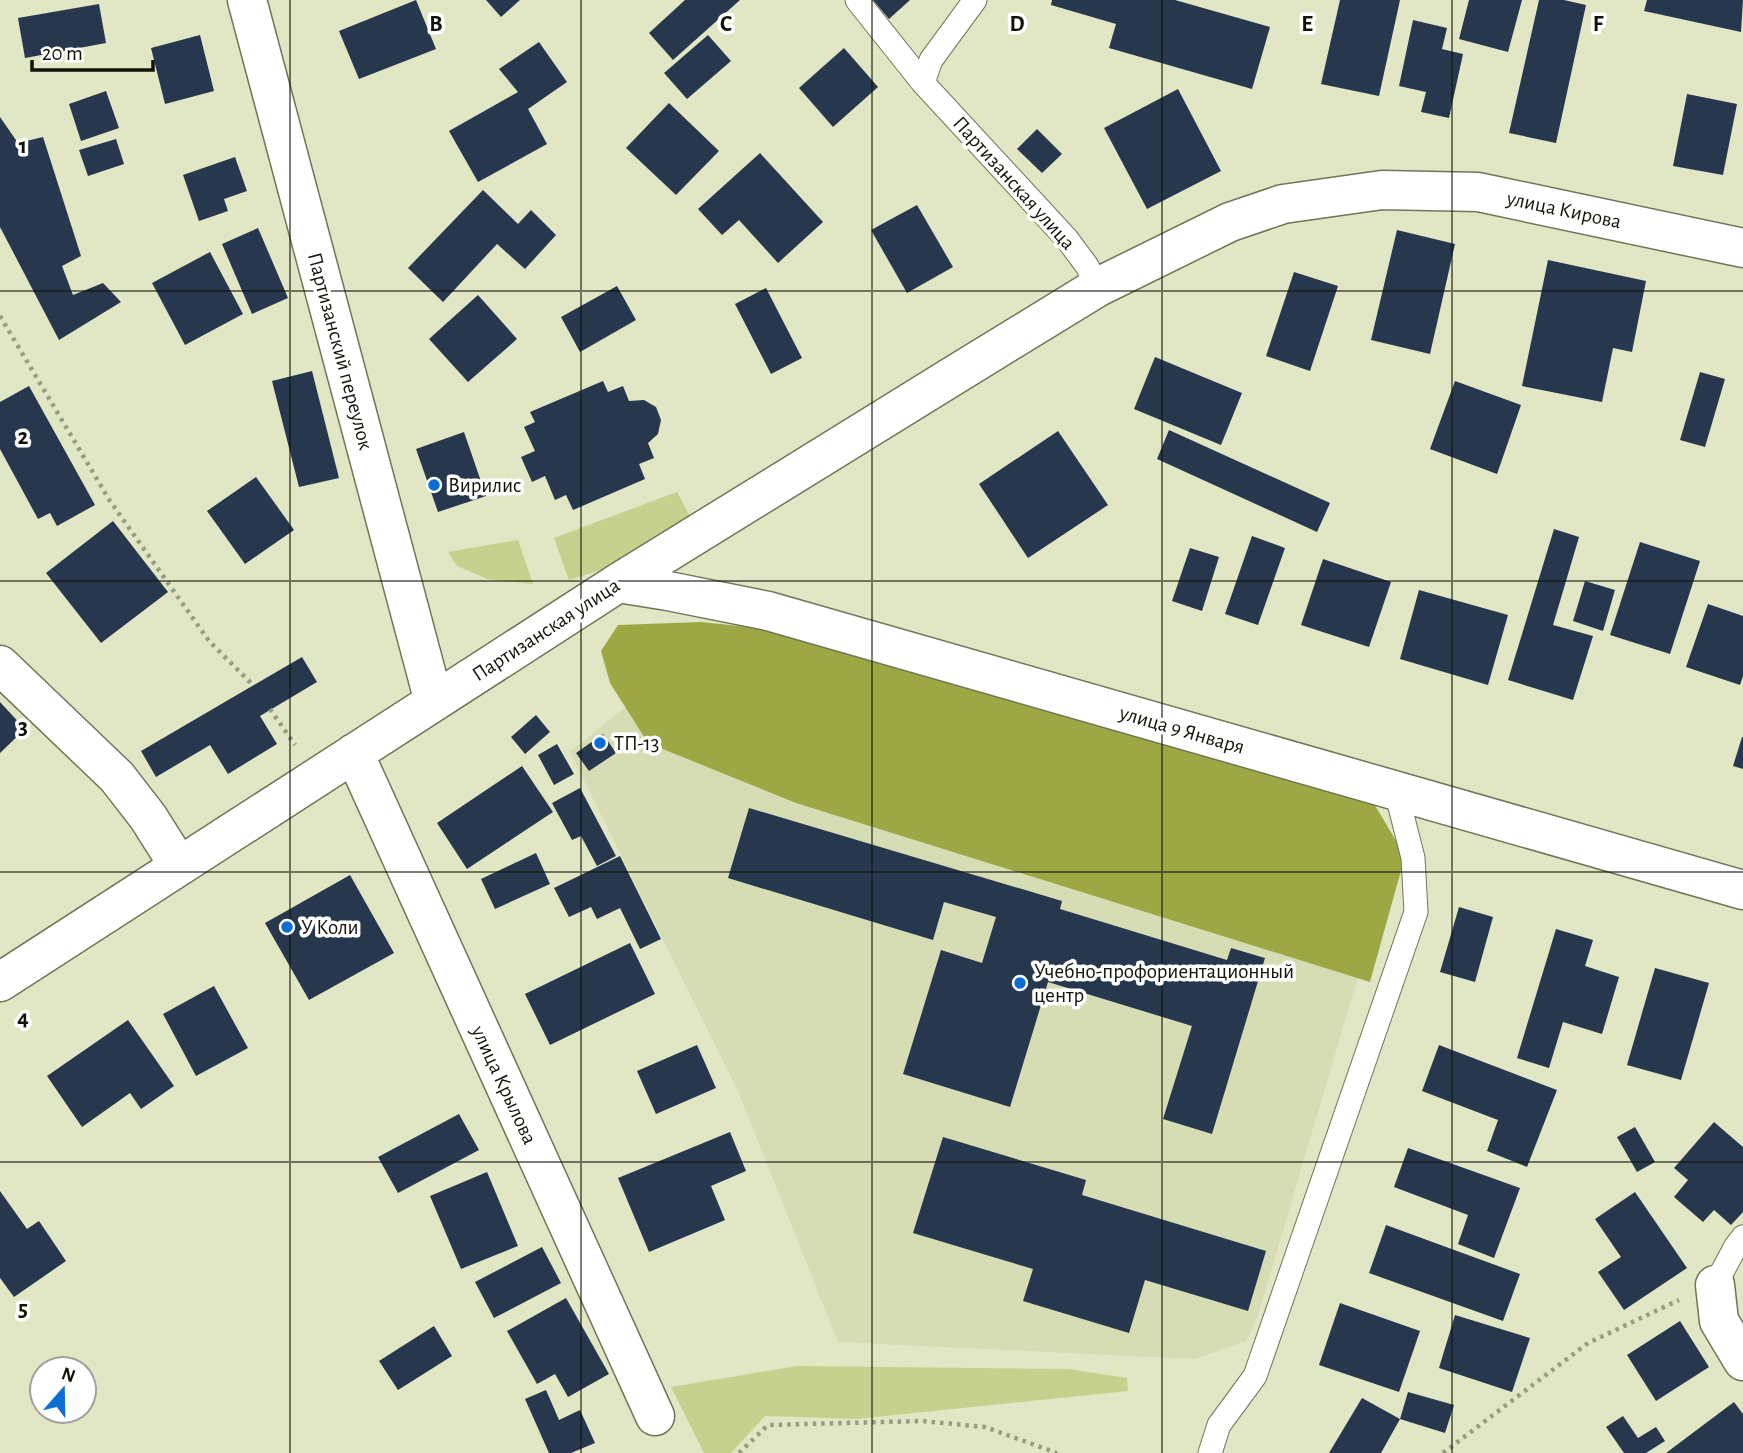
<svg xmlns="http://www.w3.org/2000/svg" width="1743" height="1453" viewBox="0 0 1743 1453" font-family="'Alegreya Sans',sans-serif">
<style>
.built{fill:#d6dcb3}
.green{fill:#c7d18e}
.forest{fill:#9da844}
.building{fill:#27384e}
.lines{fill:none;stroke-linecap:round;stroke-linejoin:round}
.lane-casing{stroke:#717558;stroke-width:25}
.street-casing{stroke:#717558;stroke-width:41}
.path{stroke:#989c83;stroke-width:4.5;stroke-dasharray:3.5 5;stroke-linecap:butt}
.lane{stroke:#fff;stroke-width:23}
.street{stroke:#fff;stroke-width:38}
.grid{fill:none;stroke:#111307;stroke-width:2;stroke-opacity:0.55}
.poi-dot{fill:#0c6dd6;stroke:#fff;stroke-width:2.5}
.labels{text-anchor:middle;dominant-baseline:central;stroke-width:7;stroke-linejoin:round;paint-order:stroke}
.street-label{font-size:21px;fill:#111307;stroke:#fff}
.poi-label{font-size:21px;fill:#111307;stroke:#fff;text-anchor:start}
.grid-label{font-size:23px;text-anchor:middle;font-weight:bold;fill:#111307;stroke:#fff;stroke-width:7;stroke-linejoin:round;paint-order:stroke}
</style>
<rect width="100%" height="100%" fill="#e1e6c5"/>
<path class="built" d="M671,670L1388,875L1258,1315L1246,1341L1194,1359L838,1342L738,1091L570,752Z"/>
<path class="green" d="M677,492L690,516L610,567L569,580L554,538Z
M518,540L533,584L487,579L457,566L448,552Z
M797,1366L1068,1369L1127,1378L1128,1391L856,1419L765,1416L731,1453H704L671,1387Z"/>
<path class="forest" d="M701,622L780,630L1373,802L1405,856L1370,982L796,803L648,743L610,683L601,651L618,625Z"/>
<path class="building" d="M416,0L436,49L359,79L339,31Z
M486,0H520L501,17Z
M685,0H740L673,60L649,33Z
M873,0H910L889,19Z
M1052,0H1175L1270,27L1252,89L1109,48L1116,24L1051,5Z
M1340,0H1400L1379,96L1321,84Z
M1469,0H1522L1508,52L1459,39Z
M1539,0H1564L1586,5L1556,143L1509,133Z
M1647,0H1743L1741,32L1644,11Z
M99,4L106,43L25,58L18,18Z
M1413,20L1447,28L1442,49L1463,54L1449,118L1421,112L1426,92L1399,86Z
M200,35L214,91L165,104L151,48Z
M708,35L731,61L687,99L664,73Z
M539,42L567,82L528,109L547,144L478,182L449,131L518,92L499,69Z
M844,48L878,87L833,127L799,88Z
M1178,89L1221,171L1147,209L1104,128Z
M106,91L119,128L81,141L69,104Z
M1687,94L1737,104L1723,175L1673,166Z
M669,103L719,151L676,195L626,148Z
M0,117L18,143L43,137L81,256L62,266L73,295L103,283L121,302L59,340L0,227Z
M1037,129L1062,154L1042,173L1017,149Z
M116,139L124,164L88,176L79,150Z
M760,153L823,222L778,263L739,220L722,235L698,209Z
M235,157L247,191L224,199L228,211L199,221L183,175Z
M483,190L518,224L531,210L556,235L525,269L497,244L443,302L408,268Z
M917,205L953,267L907,293L871,230Z
M258,228L288,298L252,314L222,244Z
M1397,230L1455,244L1430,354L1371,340Z
M210,252L243,314L185,345L152,283Z
M1548,260L1646,281L1632,352L1613,348L1602,402L1522,386Z
M1294,272L1338,286L1310,371L1266,356Z
M617,286L636,320L580,352L561,317Z
M766,288L802,358L771,374L735,304Z
M478,295L517,339L468,382L429,339Z
M1155,357L1242,393L1221,445L1134,409Z
M312,371L339,478L299,487L272,381Z
M1700,372L1725,379L1705,447L1680,440Z
M603,381L608,392L623,386L629,401L644,400L656,407L661,420L658,434L648,443L654,458L639,464L645,479L573,510L566,495L555,500L545,476L532,482L521,457L535,451L524,427L535,422L530,412Z
M1455,381L1521,405L1497,474L1430,449Z
M29,386L95,505L57,526L50,513L38,519L0,449V402Z
M1169,430L1330,503L1317,532L1157,459Z
M1058,431L1108,505L1028,558L979,484Z
M464,432L486,496L438,512L416,449Z
M256,477L294,530L245,564L207,511Z
M113,521L168,592L101,643L46,573Z
M1554,529L1579,537L1553,625L1593,636L1573,700L1508,680Z
M1252,536L1285,548L1258,625L1225,614Z
M1640,542L1700,561L1670,654L1610,635Z
M1190,548L1219,557L1202,611L1172,601Z
M1323,559L1391,582L1369,647L1301,625Z
M1585,581L1615,590L1603,631L1573,621Z
M1419,590L1508,615L1488,685L1400,659Z
M1708,604L1743,616V676L1740,685L1686,667Z
M302,657L317,682L260,716L277,744L228,774L210,745L156,777L141,751Z
M0,702L25,729L0,753Z
M536,715L550,732L525,754L511,737Z
M603,734L616,753L589,771L576,753Z
M1742,737H1743V769L1733,766Z
M557,744L574,774L554,785L538,755Z
M522,766L553,812L467,869L437,823Z
M580,788L616,856L597,866L581,836L572,840L552,803Z
M749,808L1062,901L1060,909L1227,960L1231,948L1265,958L1212,1134L1163,1119L1192,1026L1048,982L1010,1107L903,1074L941,950L982,963L996,917L944,902L933,940L728,878Z
M536,853L550,884L495,909L481,879Z
M620,856L661,939L640,949L620,908L597,919L591,907L569,917L554,888Z
M350,875L394,953L309,1000L265,923Z
M1459,907L1493,917L1475,982L1440,972Z
M1556,929L1593,940L1585,966L1619,977L1602,1034L1563,1022L1549,1068L1517,1058Z
M630,943L655,994L550,1045L525,994Z
M1655,968L1709,983L1681,1080L1627,1065Z
M214,986L248,1048L196,1076L163,1014Z
M128,1020L174,1086L141,1109L130,1093L82,1127L47,1076Z
M697,1045L716,1088L656,1114L637,1071Z
M1439,1045L1557,1090L1527,1167L1487,1151L1498,1120L1422,1091Z
M459,1114L479,1150L398,1193L378,1157Z
M1714,1122L1743,1147V1212L1731,1225L1714,1210L1703,1222L1674,1197L1688,1180L1674,1168Z
M1635,1127L1655,1162L1637,1172L1617,1137Z
M730,1132L746,1171L711,1186L725,1220L649,1252L618,1178Z
M943,1137L1086,1180L1082,1195L1266,1251L1248,1311L1145,1280L1129,1333L1023,1301L1033,1269L913,1233Z
M1408,1148L1520,1188L1494,1258L1458,1244L1468,1215L1394,1187Z
M487,1172L518,1246L461,1269L430,1196Z
M0,1191L27,1229L39,1221L66,1261L14,1297L0,1278Z
M1635,1192L1687,1268L1624,1310L1598,1272L1621,1257L1595,1219Z
M1386,1225L1520,1274L1503,1321L1369,1273Z
M542,1247L561,1283L494,1318L475,1282Z
M566,1298L609,1374L568,1397L555,1374L537,1384L507,1331Z
M1340,1303L1420,1331L1399,1392L1319,1365Z
M1455,1315L1530,1338L1512,1392L1439,1368Z
M1680,1321L1709,1367L1656,1401L1627,1355Z
M434,1326L452,1356L398,1390L379,1361Z
M546,1390L559,1420L580,1410L595,1443L571,1453H549L525,1399Z
M1408,1392L1454,1405L1445,1433L1400,1419Z
M1362,1398L1400,1419L1381,1453H1329Z
M1734,1402L1743,1414V1453H1666Z
M1623,1416L1638,1438L1656,1427L1665,1441L1646,1453H1624L1606,1427Z"/>
<g class="lines">
<g class="lane-casing">
<path id="lane" d="M857,0L923,83L1067,239L1087,266L1098,287
M923,83L931,60L975,0
M1715,1285L1736,1246L1743,1237
M1210,1453L1219,1425L1255,1376L1416,912L1413,858L1396,791"/>
</g>
<g class="street-casing">
<path id="street" d="M247,0L434,702
M618,583L668,591L768,611L1743,890
M0,665L117,777L148,817L179,866
M354,753L655,1416
M0,982L618,583L961,371L1098,287L1230,222L1283,204L1382,190L1478,192L1743,248
M1715,1285L1719,1321L1743,1361"/>
</g>
<path class="path" d="M0,316L110,501L209,641L253,685
M270,709L295,745
M739,1453L768,1425L922,1421L985,1427L1057,1453
M1443,1453L1588,1343L1679,1300"/>
<use href="#lane" class="lane"/>
<use href="#street" class="street"/>
</g>
<path class="grid" d="M290,0V1453M581,0V1453M872,0V1453M1162,0V1453M1452,0V1453M0,291H1743M0,581H1743M0,872H1743M0,1162H1743"/>
<g class="poi-dot">
<circle cx="434" cy="485" r="7"/>
<circle cx="600" cy="743" r="7"/>
<circle cx="287" cy="927" r="7"/>
<circle cx="1020" cy="983" r="7"/>
</g>
<g class="labels">
<g class="street-label">
<text transform="translate(1014 183) rotate(48)">Партизанская улица</text>
<text transform="translate(1564 210) rotate(12)">улица Кирова</text>
<text transform="translate(340 351) rotate(75)">Партизанский переулок</text>
<text transform="translate(546 630) rotate(-33)">Партизанская улица</text>
<text transform="translate(1182 730) rotate(16)">улица 9 Января</text>
<text transform="translate(504 1085) rotate(65)">улица Крылова</text>
</g>
<g class="poi-label">
<text x="448" y="485">Вирилис</text>
<text x="614" y="743">ТП-13</text>
<text x="301" y="927">У Коли</text>
<text x="1034" y="971">Учебно-профориентационный<tspan x="1034" dy="24">центр</tspan></text>
</g>
</g>
<g class="grid-label">
<text x="436" y="31">B</text>
<text x="726" y="31">C</text>
<text x="1017" y="31">D</text>
<text x="1307" y="31">E</text>
<text x="1598" y="31">F</text>
<text x="23" y="153">1</text>
<text x="23" y="444">2</text>
<text x="23" y="734">3</text>
<text x="23" y="1025">4</text>
<text x="23" y="1316">5</text>
</g>
<g transform="translate(63 1390) rotate(20)"><circle r="33" fill="#ffffff" stroke="#a0a19c" stroke-width="2"/>
<path d="M0-5L12 26L0 18L-12 26Z" fill="#0c6dd6"/>
<text y="-10" font-size="19" font-weight="bold" text-anchor="middle" fill="#111307">N</text>
</g>
<path d="M32 60v10h121v-10" fill="none" stroke="#111307" stroke-width="3.5"/>
<text x="42" y="60" font-size="21" fill="#111307" stroke="#ffffff" stroke-width="5" paint-order="stroke">20 m</text>
</svg>
